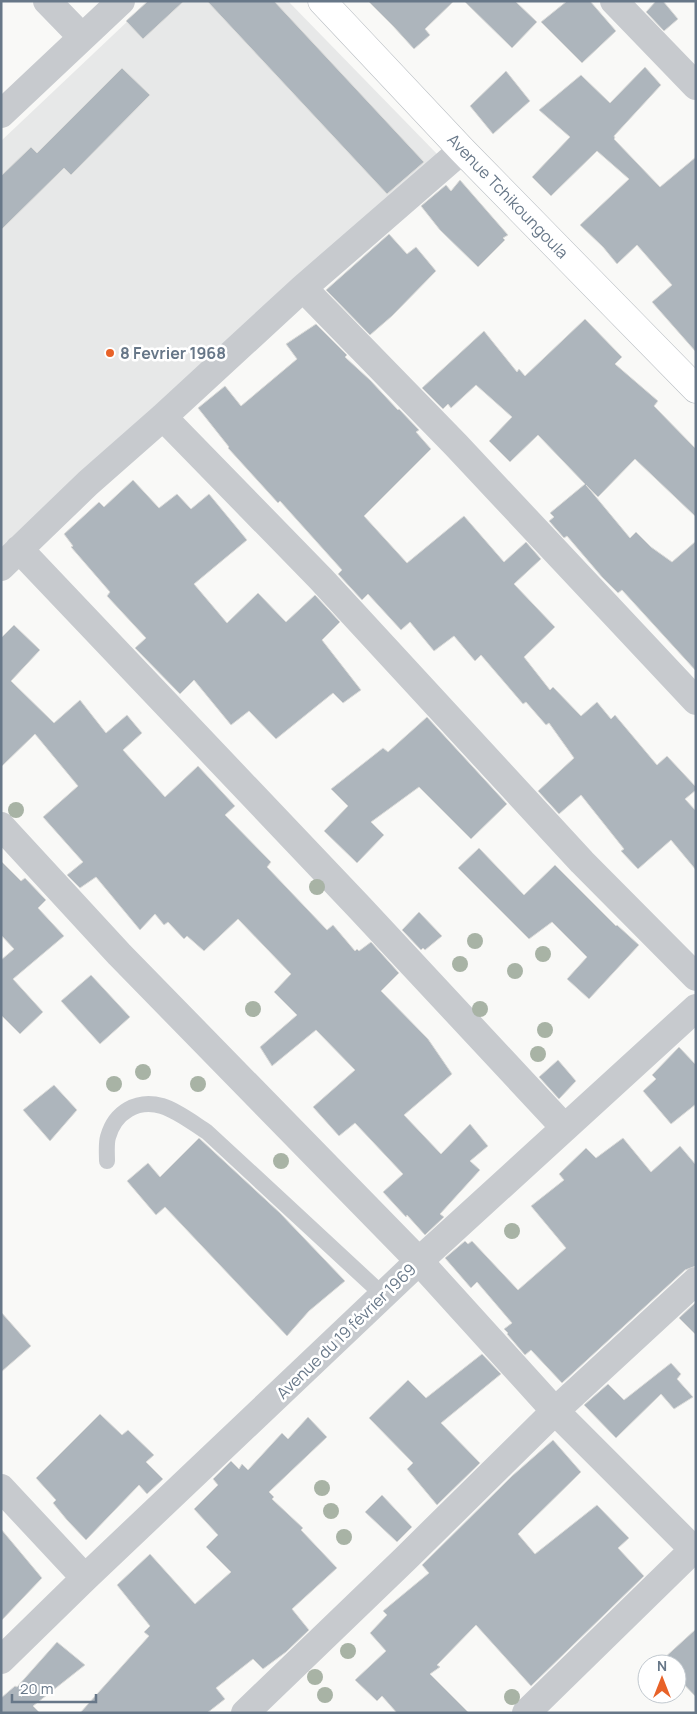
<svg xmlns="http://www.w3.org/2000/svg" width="697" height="1714" viewBox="0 0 697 1714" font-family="Manrope,sans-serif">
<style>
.built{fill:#e7e8e8}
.building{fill:#adb5bc;stroke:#dbdbd9}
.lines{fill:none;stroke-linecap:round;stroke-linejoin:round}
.secondary-casing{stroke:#b9bec3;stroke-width:29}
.lane{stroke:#c7cace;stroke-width:16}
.street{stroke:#c7cace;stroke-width:28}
.secondary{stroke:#fff;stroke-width:28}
.tree{fill:#a8b3a5}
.poi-dot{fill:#e86228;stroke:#fff;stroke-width:2}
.labels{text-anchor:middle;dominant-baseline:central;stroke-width:5;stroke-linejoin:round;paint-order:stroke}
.street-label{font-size:16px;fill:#677788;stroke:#fff}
.poi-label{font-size:16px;font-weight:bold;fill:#677788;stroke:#fff;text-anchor:start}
</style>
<rect width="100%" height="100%" fill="#f9f9f7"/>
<path class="built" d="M149,1H288L438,155L1,551V141Z"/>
<path class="building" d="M148,1H184L143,39L126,21Z
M207,1H274L424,162L387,194Z
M368,1H454L425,29L430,35L414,49L393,26Z
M464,1H515L537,22L512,48Z
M567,1H590L616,31L582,63L541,22Z
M656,1H663L678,19L664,31L646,12Z
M645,67L661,85L614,136L615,138L614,139L660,187L696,157V352L652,302L672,285L637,245L617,264L603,247L580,225L629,179L597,151L551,196L532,177L570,137L539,110L581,75L610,103Z
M122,68L150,95L71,175L64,168L1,230V176L31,147L37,153Z
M506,71L530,101L493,134L470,106Z
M460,180L508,235L503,238L505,240L478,267L440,230L421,206L446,185L451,191Z
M389,234L407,254L416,247L436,271L392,316L370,335L326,290Z
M585,319L622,357L615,364L658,401L654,406L696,449V517L635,459L598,497L586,485L630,538L636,532L651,547L672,562L696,541V671L622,590L618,593L602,577L567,536L564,538L549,521L554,517L550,513L585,484L538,435L510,462L489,441L512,417L476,385L451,408L448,404L443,409L422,388L484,331L517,372L519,369L525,376Z
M316,324L347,355L345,357L370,380L398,410L399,409L419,430L416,432L431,449L364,516L407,563L464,516L504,562L526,542L541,559L514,584L555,627L524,657L550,690L553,687L581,716L597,702L611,719L615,715L657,765L667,756L696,787V790L685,799L696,811V870L671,840L638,869L621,851L624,849L581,795L559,814L538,791L574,758L549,723L546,725L526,702L523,704L481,655L475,661L454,636L434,651L410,622L401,630L368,594L362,600L338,574L342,570L280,501L278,503L228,448L229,447L198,408L225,386L241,406L297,359L286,344Z
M133,480L159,508L177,494L191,509L209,494L247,540L194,584L227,623L258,593L286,622L315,595L340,622L322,640L361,690L343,703L333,693L276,739L249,711L231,725L194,680L180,694L135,648L146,638L107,596L110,592L71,547L73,546L64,534L99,502L104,507Z
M14,625L40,650L11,681L54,723L80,700L106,733L127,715L142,733L123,750L165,797L198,766L235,806L225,815L271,862L267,867L327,930L333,925L355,951L357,949L359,951L371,942L399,973L381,991L428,1039L452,1074L404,1115L441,1154L470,1124L488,1146L470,1161L480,1170L440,1214L444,1217L425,1235L407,1215L406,1217L383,1192L403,1174L355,1123L339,1136L313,1107L355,1070L316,1030L272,1066L260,1047L297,1015L274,992L291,974L238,919L204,951L187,936L184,939L168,922L164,925L155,914L140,930L96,877L80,888L67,875L83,862L43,817L78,786L35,734L1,767V638Z
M427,717L507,804L471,839L419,787L371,822L384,835L357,863L324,831L348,806L331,789L383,748L388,752Z
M479,848L524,895L555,865L616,926L617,925L639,945L589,999L567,979L587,957L552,922L529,939L458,868Z
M1,861L21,881L25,878L46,900L38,908L64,936L13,979L43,1012L20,1034L1,1015V960L14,949L1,935Z
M419,912L442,936L425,950L423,948L421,950L402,930Z
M91,975L130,1017L100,1044L61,1001Z
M679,1047L696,1065V1104L671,1124L643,1091L656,1079L652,1075Z
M558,1060L576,1081L559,1099L539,1077Z
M54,1085L77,1110L50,1141L23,1110Z
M199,1138L280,1213L345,1281L309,1311L287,1336L165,1207L156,1215L127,1181L148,1163L160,1177Z
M623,1138L651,1172L680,1146L696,1165V1266L685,1270L562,1383L531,1350L525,1355L507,1334L508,1333L504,1329L512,1323L477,1282L471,1288L445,1258L465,1241L468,1244L472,1241L518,1290L566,1248L531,1206L564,1180L559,1174L586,1148L596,1158Z
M696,1302V1335L679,1318Z
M1,1312L31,1346L1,1372Z
M482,1354L501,1374L441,1423L480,1463L437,1505L407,1469L413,1463L369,1418L408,1380L426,1398Z
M671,1363L681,1374L677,1379L693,1397L674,1409L661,1394L616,1438L584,1405L608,1384L624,1400Z
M100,1414L122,1435L128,1430L154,1455L146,1462L163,1479L147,1494L139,1485L86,1540L67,1520L53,1503L56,1500L36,1478Z
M308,1417L327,1437L269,1492L274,1497L272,1499L303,1528L301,1530L337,1568L292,1609L309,1630L286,1652L263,1669L253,1659L216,1688L225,1699L207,1713H80L149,1636L144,1632L150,1626L117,1585L150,1554L195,1604L231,1572L206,1547L218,1535L194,1509L218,1485L213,1479L231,1461L239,1469L242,1464L248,1470L282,1433L288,1439Z
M553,1440L581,1472L518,1534L535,1554L597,1505L629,1538L618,1548L644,1576L531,1686L476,1625L437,1665L440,1667L430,1674L469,1713H397L382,1696L377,1701L355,1680L386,1651L370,1633L387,1615L383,1611L429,1573L422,1565L512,1476Z
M382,1495L412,1527L397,1542L365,1512Z
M1,1529L42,1578L1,1621Z
M696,1629V1697L677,1677V1664H666L662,1660Z
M57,1642L85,1665L33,1706L40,1713H1V1698L15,1686L17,1687Z"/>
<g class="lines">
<g class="secondary-casing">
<path id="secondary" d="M322,1L462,150L696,389"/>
</g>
<path class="lane" d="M107,1161C107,1153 106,1144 108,1137C115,1112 137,1099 162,1106C178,1111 193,1123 207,1132L383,1295"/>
<path class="street" d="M47,1L82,37
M614,1L696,86
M1,114L121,1
M303,288L456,445L696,701
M163,417L321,579L582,862L696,977
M19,549L360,908L564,1127
M1,567L88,483L163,417L303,288L462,150
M1,826L119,954L419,1261L555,1411L696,1552
M1,1488L85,1578
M1,1660L85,1578L419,1261L696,1008
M245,1713L405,1559L555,1411L696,1281
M526,1713L696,1547"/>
<use href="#secondary" class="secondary"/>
</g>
<g class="tree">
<circle cx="16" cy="810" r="8"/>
<circle cx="317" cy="887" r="8"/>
<circle cx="475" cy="941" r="8"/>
<circle cx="543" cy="954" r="8"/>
<circle cx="460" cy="964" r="8"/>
<circle cx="515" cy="971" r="8"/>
<circle cx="253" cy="1009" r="8"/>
<circle cx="480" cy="1009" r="8"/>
<circle cx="545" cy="1030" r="8"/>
<circle cx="538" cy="1054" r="8"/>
<circle cx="143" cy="1072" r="8"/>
<circle cx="114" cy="1084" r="8"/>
<circle cx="198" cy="1084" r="8"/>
<circle cx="281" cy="1161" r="8"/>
<circle cx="512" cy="1231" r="8"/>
<circle cx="322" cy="1488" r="8"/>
<circle cx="331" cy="1511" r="8"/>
<circle cx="344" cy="1537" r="8"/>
<circle cx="348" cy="1651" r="8"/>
<circle cx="315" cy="1677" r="8"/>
<circle cx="325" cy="1695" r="8"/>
<circle cx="512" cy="1697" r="8"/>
</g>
<circle class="poi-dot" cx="110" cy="353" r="5"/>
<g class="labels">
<g class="street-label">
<text transform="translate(508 196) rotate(46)">Avenue Tchikoungoula</text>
<text transform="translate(346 1331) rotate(-44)">Avenue du 19 février 1969</text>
</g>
<g class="poi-label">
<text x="120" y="353">8 Fevrier 1968</text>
</g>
</g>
<rect width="697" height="1714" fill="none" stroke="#677788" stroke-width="5"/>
<g transform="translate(662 1679)"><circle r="24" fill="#ffffff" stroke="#c2c9cf"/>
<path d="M0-4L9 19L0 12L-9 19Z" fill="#e86228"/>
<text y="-8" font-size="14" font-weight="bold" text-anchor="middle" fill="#677788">N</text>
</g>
<path d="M12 1694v8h84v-8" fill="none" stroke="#677788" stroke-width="2.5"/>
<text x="20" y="1694" font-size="15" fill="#677788" stroke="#ffffff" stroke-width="4" paint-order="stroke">20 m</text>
</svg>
